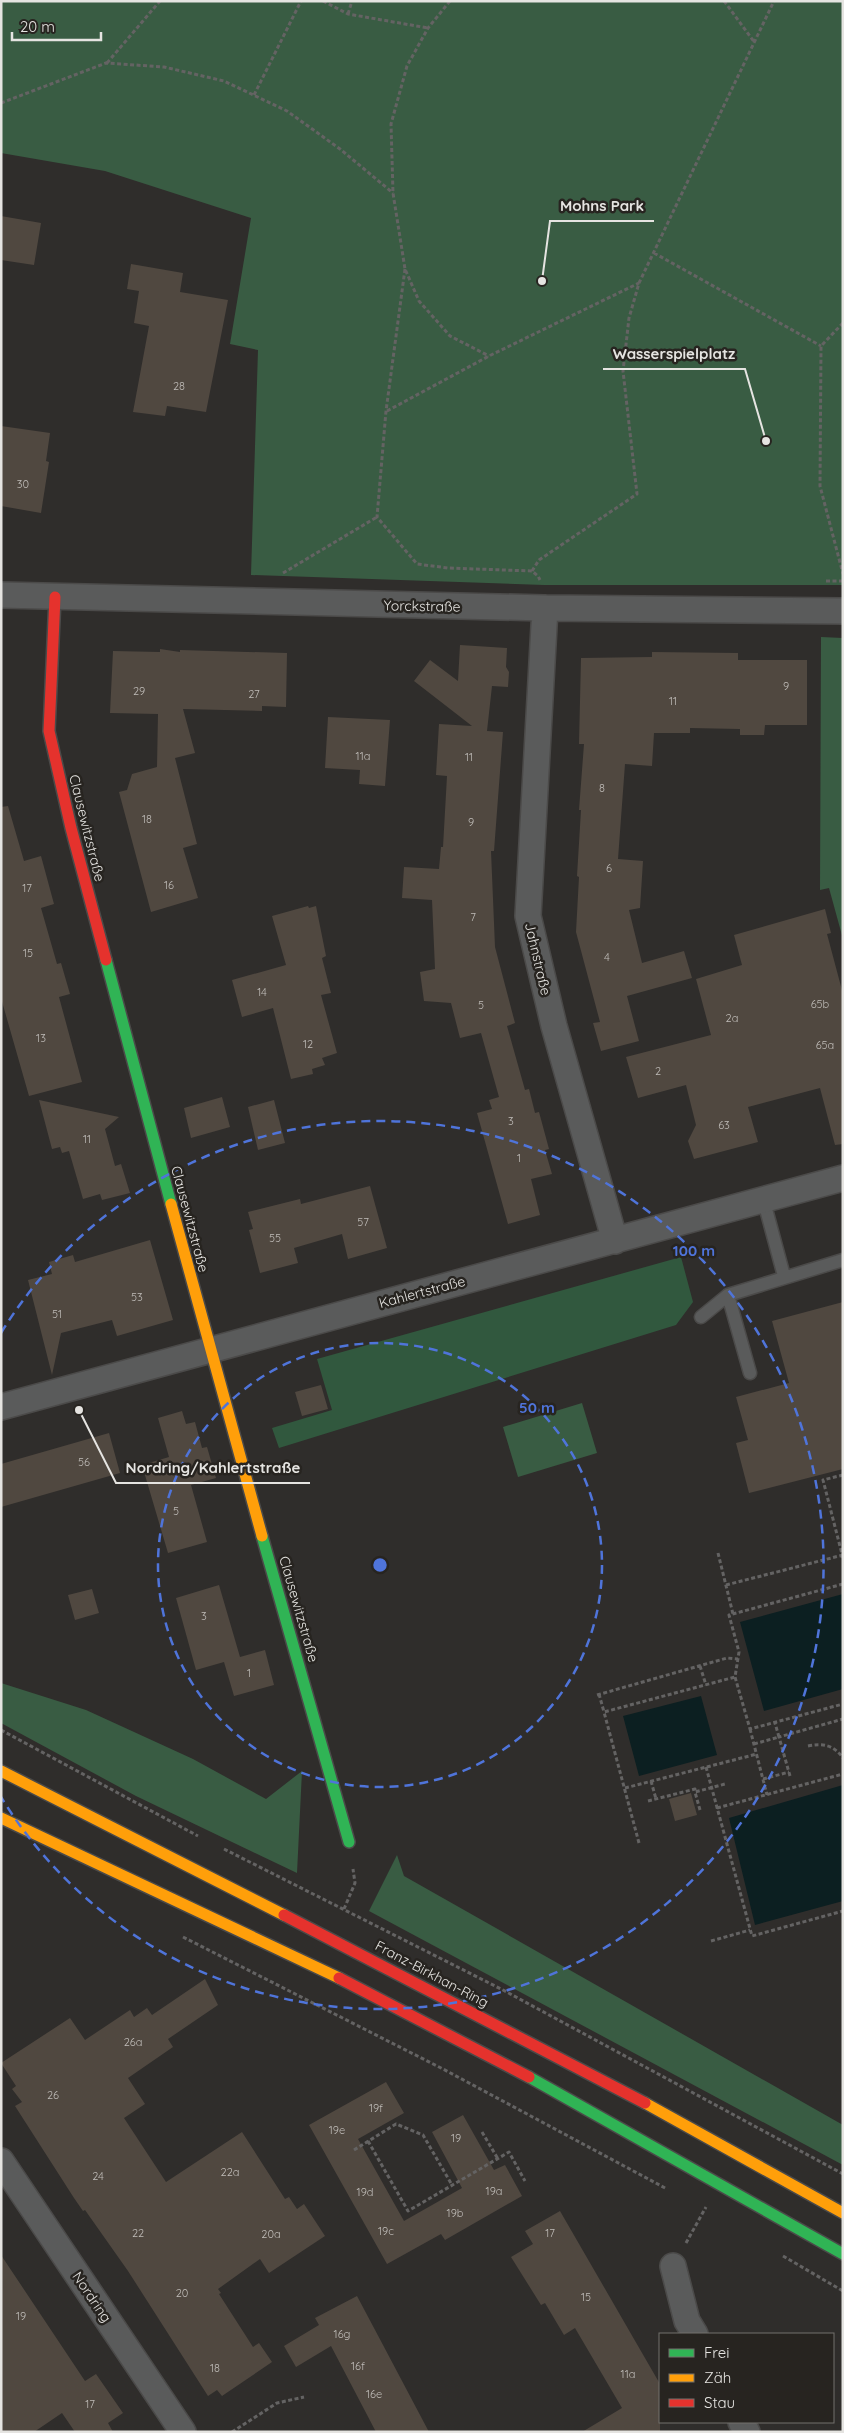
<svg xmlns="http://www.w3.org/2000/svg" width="844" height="2433" viewBox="0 0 844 2433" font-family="Quicksand,sans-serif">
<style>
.green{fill:#395c43}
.forest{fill:#31583e}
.water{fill:#0c1f21}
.building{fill:#504840}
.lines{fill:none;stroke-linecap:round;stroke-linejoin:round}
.lane-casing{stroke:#4b4a49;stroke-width:15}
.street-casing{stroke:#4b4a49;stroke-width:28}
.fast-casing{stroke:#4b4a49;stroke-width:14}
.slow-casing{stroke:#4b4a49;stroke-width:14}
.jam-casing{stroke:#4b4a49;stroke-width:14}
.path{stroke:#646363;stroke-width:3;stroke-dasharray:4 2.5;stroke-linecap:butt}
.lane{stroke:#5a5b5b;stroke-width:12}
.street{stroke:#5a5b5b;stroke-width:25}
.fast{stroke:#30b455;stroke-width:11}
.slow{stroke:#ff9f0a;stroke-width:11}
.jam{stroke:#e5322d;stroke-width:11}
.ring{fill:none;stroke:#4f74da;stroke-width:2.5;stroke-dasharray:9 6}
.labels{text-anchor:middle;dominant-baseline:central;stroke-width:5;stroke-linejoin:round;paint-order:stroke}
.number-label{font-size:11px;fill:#c0bdb9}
.street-label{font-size:14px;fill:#e5e4e1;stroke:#272420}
.centre{fill:#4f74da;stroke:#272420;stroke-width:2.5}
.ring-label{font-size:15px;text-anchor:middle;font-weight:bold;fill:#4f74da;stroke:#272420;stroke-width:5;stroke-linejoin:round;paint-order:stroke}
.leader{fill:none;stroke:#e5e4e1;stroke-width:2}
.callout-dot{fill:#e5e4e1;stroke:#272420;stroke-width:2}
.callout-label{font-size:15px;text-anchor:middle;font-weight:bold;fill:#e5e4e1;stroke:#272420;stroke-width:5;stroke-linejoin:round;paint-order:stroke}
</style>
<rect width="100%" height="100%" fill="#2f2d2b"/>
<path class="green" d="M1,1H843V585H544L251,575L258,350L230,344L251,218L105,171L1,153Z
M821,637L843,638V939L829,888L820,890Z
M582,1403L597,1453L518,1477L503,1427Z
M1,1683L86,1710L193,1759L266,1799L302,1771L297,1873L136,1796L1,1723Z
M397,1855L404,1876L843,2125V2165L369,1911Z"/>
<path class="forest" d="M681,1257L693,1302L676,1325L279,1448L272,1428L332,1410L317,1359Z"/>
<path class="water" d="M843,1594V1689L764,1711L740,1622Z
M701,1696L717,1755L639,1776L623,1716Z
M843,1785V1901L755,1925L729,1818Z"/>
<path class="building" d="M1,216L41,223L34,265L1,260Z
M131,264L183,273L180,292L228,300L206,412L167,406L165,416L133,412L149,326L134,323L139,291L127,289Z
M1,426L50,433L46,461L49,462L41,513L1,506Z
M460,645L507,648L506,667L509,672L508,687L492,686L487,731L503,732L494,851H491L495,947L515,1023L507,1026L525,1090L529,1089L535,1113L539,1112L549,1149L545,1150L552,1174L531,1179L540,1215L508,1224L477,1113L492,1109L489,1100L499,1097L481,1033L460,1038L451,1003L424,1001L420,972L435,969L432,900L402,898L404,867L439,869L441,847H443L447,776L436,775L439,724L472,726L414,681L430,660L458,681Z
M160,649L180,652V650L287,653L286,707L262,706V711L183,709L195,753L175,758L197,844L183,848L198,898L151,912L119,792L127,790L132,774L157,767L158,714L110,713L113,651L160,652Z
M652,652L738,653V660H807V725H765L764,735H740V729L690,728V733H654L652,766L625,764L618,859L643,861L640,908L629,910L642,963L684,951L692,978L627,996L639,1041L601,1051L593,1023L600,1022L576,932L579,877L577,876L581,810H579L584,744H579L581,658L652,657Z
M328,717L390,720L385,786L359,784L360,770L325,768Z
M8,806L24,861L41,856L54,904L41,908L57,964L61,963L70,994L59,997L82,1082L29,1096L1,998V807Z
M308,906L309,908L316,906L326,956L322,958L331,993L321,995L337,1053L322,1058L325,1065L312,1069L313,1074L291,1079L273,1008L242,1017L232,980L286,965L272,916Z
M825,909L831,933L827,934L843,994V1144L835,1145L820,1088L748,1107L758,1142L694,1159L688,1141L696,1125L686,1085L638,1098L626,1057L711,1035L696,979L742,965L734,935Z
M222,1097L230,1127L191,1138L184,1108Z
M39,1100L119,1117L105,1129L115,1166L121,1164L130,1193L102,1200L100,1194L83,1199L69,1151L62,1153L60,1147L52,1149Z
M274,1100L285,1143L258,1150L248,1107Z
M370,1186L387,1248L348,1259L342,1234L294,1248L298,1263L260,1273L249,1230L253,1229L248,1212L300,1199L301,1204Z
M150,1240L173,1320L117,1336L112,1320L61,1333L52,1375L28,1280L52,1274L49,1262L73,1255L75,1262Z
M843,1302V1469L749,1493L736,1443L748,1440L736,1397L789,1383L772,1321Z
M321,1385L328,1409L302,1416L295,1392Z
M182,1411L186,1424L195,1422L202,1448L207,1447L216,1478L191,1485L207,1542L168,1553L142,1465L169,1457L158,1418Z
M109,1433L120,1473L1,1507V1464Z
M219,1585L240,1657L265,1650L274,1685L234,1696L224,1662L196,1670L176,1598Z
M92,1589L99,1613L75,1620L68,1595Z
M691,1793L697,1815L675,1821L669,1799Z
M205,1979L218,2005L168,2039L173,2047L128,2078L145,2104L124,2118L166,2182L242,2132L285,2199L289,2197L297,2209L304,2204L325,2236L269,2273L260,2259L218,2289L221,2293L219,2294L253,2347L259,2343L272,2362L222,2396L217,2390L208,2396L128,2271L85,2210L83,2211L74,2198L15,2106L22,2102L12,2089L16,2086L1,2063L70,2018L85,2040L130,2010L134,2017L147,2008L152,2015Z
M386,2082L404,2113L358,2139L404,2221L462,2188L432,2132L463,2115L494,2170L505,2165L522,2196L445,2240L441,2234L387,2264L309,2125Z
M560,2211L660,2384V2432H582L622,2408L575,2328L564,2335L545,2303L541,2305L511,2257L533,2244L525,2231Z
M1,2255L85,2381L96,2374L123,2413L108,2423L113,2432H75L62,2413L34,2432H1Z
M357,2296L383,2345L429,2432H376L331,2346L296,2367L284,2346L319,2325L315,2318Z"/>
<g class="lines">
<g class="lane-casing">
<path id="lane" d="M763,1198L784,1276
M701,1317L728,1295
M750,1373L728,1295L843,1260"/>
</g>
<g class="street-casing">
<path id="street" d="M1,595L545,608L843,611
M545,608L528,916L554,1026L615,1241
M1,1407L843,1178
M1,2161L183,2432
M673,2266L687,2321L695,2334
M741,2422L747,2432"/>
</g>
<g class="fast-casing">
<path id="fast" d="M106,960L171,1204
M262,1536L349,1842
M529,2077L843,2254"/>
</g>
<g class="slow-casing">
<path id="slow" d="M171,1204L262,1536
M1,1771L284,1915
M1,1818L339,1978
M645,2103L843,2213"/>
</g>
<g class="jam-casing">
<path id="jam" d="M55,597L49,731L71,828L106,960
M284,1915L645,2103
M339,1978L529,2077"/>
</g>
<path class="path" d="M323,1L348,14L428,28
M450,1L428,28L407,66L391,124L393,193L405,269L419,301L450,336L489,356
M724,1L755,43
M348,14L352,1
M107,63L160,1
M254,95L301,1
M1,103L106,63L164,67L224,81L287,111L340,149L393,193
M654,253L821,346
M405,269L386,411L377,517L417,564L448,568L532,571L538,576L540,580
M843,323L821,346L820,486L843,574
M387,411L489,356L639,283
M532,571L539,560L637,494L623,371L629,318L639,283L774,1
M283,573L377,517
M826,581H843
M843,1475L823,1480L843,1558
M718,1553L733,1614
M843,1584L729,1615L739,1652L735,1677L750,1729L843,1704
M726,1585L843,1555
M700,1666L706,1685
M599,1694L604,1712
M597,1695L727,1658L738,1659
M750,1729L767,1795
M1,1730L198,1836
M754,1744L779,1737L775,1723
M808,1746C823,1743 834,1745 843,1758
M706,1767L752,1936L843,1911
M790,1776L779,1737L843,1719
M763,1779L789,1772
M651,1781L656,1799
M625,1788L757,1754
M648,1801L695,1789V1792
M717,1808L843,1774
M700,1810L695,1792L725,1784
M639,1843L604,1712L735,1677
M224,1849L503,1990L843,2174
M344,1909L355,1883L353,1869
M183,1937L443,2069L667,2189
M711,1941L750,1930
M482,2132L498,2159
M368,2141L408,2211L509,2152L525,2181
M354,2150L396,2124L423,2135L452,2185
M686,2243L706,2207
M783,2256L843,2291
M232,2432L277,2403L304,2397"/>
<use href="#lane" class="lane"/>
<use href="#street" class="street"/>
<use href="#fast" class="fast"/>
<use href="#slow" class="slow"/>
<use href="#jam" class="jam"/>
</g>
<g class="ring">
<circle cx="380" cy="1565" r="222"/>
<path d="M1 1333A444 444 0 1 1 1 1797"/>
</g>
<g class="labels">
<g class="number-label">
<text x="179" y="386">28</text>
<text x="23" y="484">30</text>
<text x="786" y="686">9</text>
<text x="139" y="691">29</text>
<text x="254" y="694">27</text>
<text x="673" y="701">11</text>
<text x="363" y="756">11a</text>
<text x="469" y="757">11</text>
<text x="602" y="788">8</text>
<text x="147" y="819">18</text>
<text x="471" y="822">9</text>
<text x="609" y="868">6</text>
<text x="169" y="885">16</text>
<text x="27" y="888">17</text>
<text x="473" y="917">7</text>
<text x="28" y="953">15</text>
<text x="607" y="957">4</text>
<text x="262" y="992">14</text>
<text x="820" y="1004">65b</text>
<text x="481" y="1005">5</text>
<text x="732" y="1018">2a</text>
<text x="41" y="1038">13</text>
<text x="308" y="1044">12</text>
<text x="825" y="1045">65a</text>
<text x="658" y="1071">2</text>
<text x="511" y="1121">3</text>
<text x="724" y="1125">63</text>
<text x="87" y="1139">11</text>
<text x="519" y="1158">1</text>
<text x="363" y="1222">57</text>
<text x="275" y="1238">55</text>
<text x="137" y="1297">53</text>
<text x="57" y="1314">51</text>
<text x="84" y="1462">56</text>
<text x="176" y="1511">5</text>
<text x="204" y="1616">3</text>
<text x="249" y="1673">1</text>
<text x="133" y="2042">26a</text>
<text x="53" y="2095">26</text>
<text x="376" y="2108">19f</text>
<text x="337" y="2130">19e</text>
<text x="456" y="2138">19</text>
<text x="230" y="2172">22a</text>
<text x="98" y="2176">24</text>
<text x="494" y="2191">19a</text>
<text x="365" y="2192">19d</text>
<text x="455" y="2213">19b</text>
<text x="386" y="2231">19c</text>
<text x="138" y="2233">22</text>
<text x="550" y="2233">17</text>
<text x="271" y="2234">20a</text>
<text x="182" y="2293">20</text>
<text x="586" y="2297">15</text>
<text x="21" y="2316">19</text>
<text x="342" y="2334">16g</text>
<text x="358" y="2366">16f</text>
<text x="215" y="2368">18</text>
<text x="628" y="2374">11a</text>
<text x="374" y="2394">16e</text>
<text x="90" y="2404">17</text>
</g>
<g class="street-label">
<text transform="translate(422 606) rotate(1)">Yorckstraße</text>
<text transform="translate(87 828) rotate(76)">Clausewitzstraße</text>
<text transform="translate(538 959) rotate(77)">Jahnstraße</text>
<text transform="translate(190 1219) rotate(75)">Clausewitzstraße</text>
<text transform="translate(422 1292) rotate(-15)">Kahlertstraße</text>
<text transform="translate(299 1609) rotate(74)">Clausewitzstraße</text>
<text transform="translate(432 1974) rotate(28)">Franz-Birkhan-Ring</text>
<text transform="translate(92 2297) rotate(56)">Nordring</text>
</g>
</g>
<circle cx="380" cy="1565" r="8" class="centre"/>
<g class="ring-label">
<text x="694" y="1256">100 m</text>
<text x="537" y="1413">50 m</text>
</g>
<path class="leader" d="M542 281L550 221H654M766 441L745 369H603M79 1410L116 1483H310"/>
<g class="callout-dot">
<circle cx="542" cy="281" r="5"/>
<circle cx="766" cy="441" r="5"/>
<circle cx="79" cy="1410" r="5"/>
</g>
<g class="callout-label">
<text x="602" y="211">Mohns Park</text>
<text x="674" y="359">Wasserspielplatz</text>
<text x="213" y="1473">Nordring/Kahlertstraße</text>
</g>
<rect width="844" height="2433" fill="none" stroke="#e5e4e1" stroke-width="5"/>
<rect x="659" y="2333" width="175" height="90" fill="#272420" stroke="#73716d"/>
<rect x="669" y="2349" width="25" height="8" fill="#30b455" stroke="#73716d"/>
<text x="704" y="2358" font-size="15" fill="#e5e4e1">Frei</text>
<rect x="669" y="2374" width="25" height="8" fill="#ff9f0a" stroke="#73716d"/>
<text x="704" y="2383" font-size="15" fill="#e5e4e1">Zäh</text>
<rect x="669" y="2399" width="25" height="8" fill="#e5322d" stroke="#73716d"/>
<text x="704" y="2408" font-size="15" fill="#e5e4e1">Stau</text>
<path d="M12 32v8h89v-8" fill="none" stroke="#e5e4e1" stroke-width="2.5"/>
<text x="20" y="32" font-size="15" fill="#e5e4e1" stroke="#272420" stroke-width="4" paint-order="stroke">20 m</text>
</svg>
